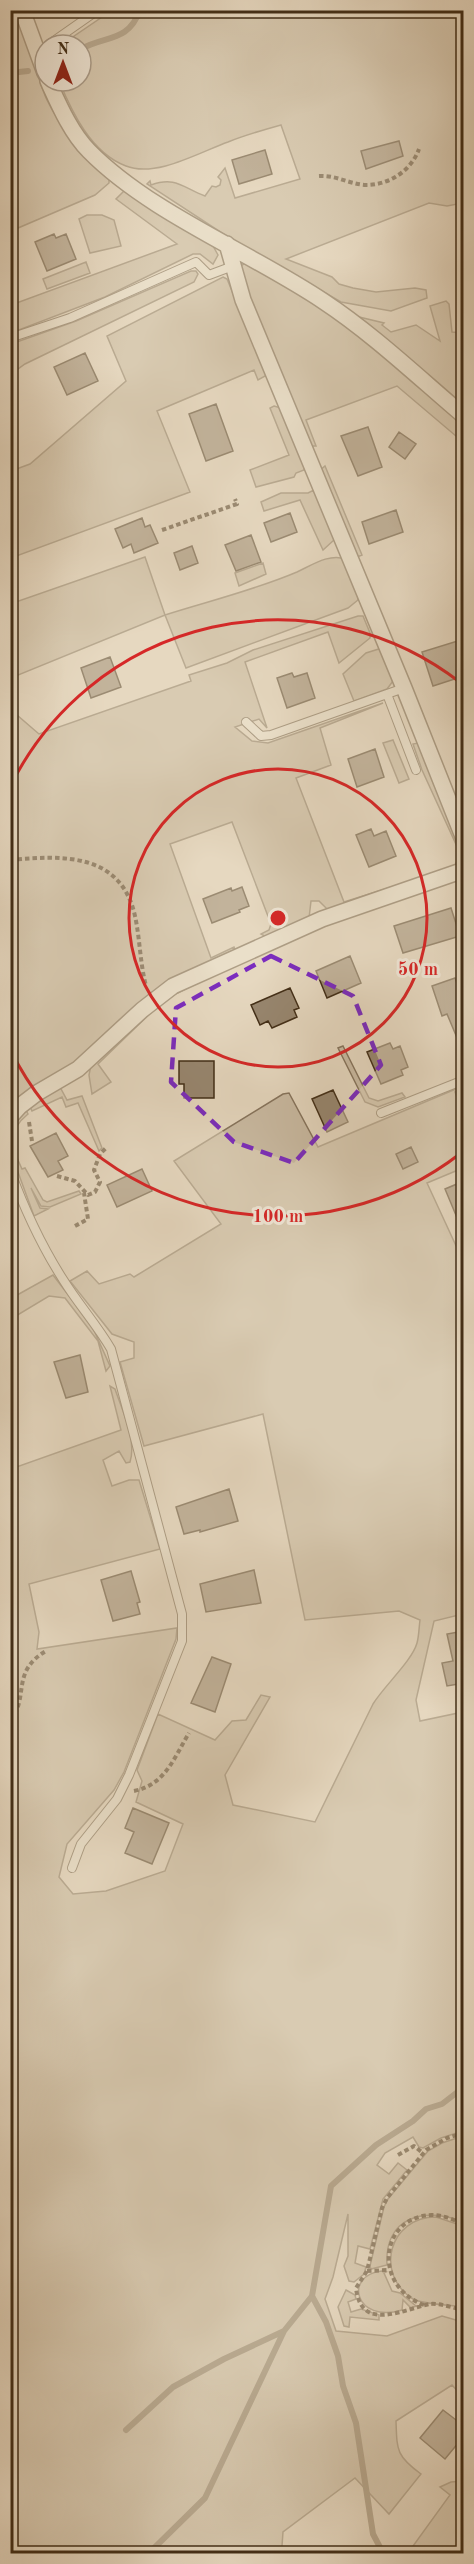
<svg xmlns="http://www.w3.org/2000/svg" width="474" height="2564" viewBox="0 0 474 2564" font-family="'Old Standard TT',serif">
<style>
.green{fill:#cabba3;stroke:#86745d;stroke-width:1.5}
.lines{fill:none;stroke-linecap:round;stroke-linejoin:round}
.stream{stroke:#83715a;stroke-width:6}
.building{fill:#97866f;stroke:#422e17;stroke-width:1.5}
.lane-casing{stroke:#6b5841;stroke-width:10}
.street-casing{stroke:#6b5841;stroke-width:18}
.path{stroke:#422e17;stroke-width:4;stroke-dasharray:4.5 3;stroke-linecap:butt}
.lane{stroke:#efe6d6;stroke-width:8}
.street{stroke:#efe6d6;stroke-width:15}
.marked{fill:none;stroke:#7b2cbf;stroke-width:4.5;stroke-dasharray:12 8;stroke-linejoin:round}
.ring{fill:none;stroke:#d62828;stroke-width:3}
.centre{fill:#d62828;stroke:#efe6d6;stroke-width:3}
.ring-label{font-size:18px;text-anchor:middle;font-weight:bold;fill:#d62828;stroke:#efe6d6;stroke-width:6;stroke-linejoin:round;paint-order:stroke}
</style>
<rect width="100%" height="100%" fill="#e6d8c0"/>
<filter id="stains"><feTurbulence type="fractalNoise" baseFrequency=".00333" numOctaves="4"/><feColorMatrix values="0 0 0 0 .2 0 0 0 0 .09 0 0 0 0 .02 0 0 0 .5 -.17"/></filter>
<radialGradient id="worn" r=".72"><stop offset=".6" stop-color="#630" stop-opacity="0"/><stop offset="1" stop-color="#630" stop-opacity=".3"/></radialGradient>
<path class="green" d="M10,11C25,24 37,79 47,100C62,131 86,153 109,176V183L95,195L11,231Z
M111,11H463V203L447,206L429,203L286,259L332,277L339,284L353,288L376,292L415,288L426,290L427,298L391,311L341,302L225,235L147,184L150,181L151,185C176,176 183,188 205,196L212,186L216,187L220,185L221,180L218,177L225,168L235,198L300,179L281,125C263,130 245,135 228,142C200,152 156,178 126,166C91,153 72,112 59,81H81V45H61Z
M124,191H127L213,246L218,255L213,264L200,254H193L105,297L11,333V305L177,244L116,199Z
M87,215H102L114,220L121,246L90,253L79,219Z
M86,262L90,273L47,289L43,279Z
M246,263L302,294L369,342L463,423V442L397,386L306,420L316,446H307L238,267Z
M191,271H196L198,274L194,282L25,364L11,374V344L76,321Z
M223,277L227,279L267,375L258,380L254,370L157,411L190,492L11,558V471L30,464L126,381L107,336Z
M446,301L449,304L452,332L463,333V410L355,316L384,323L382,325L391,332L416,325L440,341L430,306Z
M274,406L281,408L305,466L304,470L296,473L294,477L256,487L250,470L289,455L270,408Z
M325,466L362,555L357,557L318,472Z
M314,490L334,533V540L323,550L300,500L264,511L261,502L281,493H308Z
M145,557L165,615C209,601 255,590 297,572C312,565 330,553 345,559L358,591V600L348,608L186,668L165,615L11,678L10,604Z
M263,563L266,574L239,586L235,573Z
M358,616H363L370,633V638L339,663L328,632L245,662L267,728L259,719L235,727L252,741L268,743L383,703L320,728L331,765L296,778L344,902L439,872L328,910L319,901H311L309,918L266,937L261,934L269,930L271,924L232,822L170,844L211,958L234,947L235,950L177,979L74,1068L18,1100L11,1102L10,702L17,715L39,734L191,681L189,675L227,663L253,650Z
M382,648L393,681L387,689L354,701L343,674L366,653Z
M393,740L409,779L399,783L383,743Z
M418,743L463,853V862L459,865L456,863L459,858V851L422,770L413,744Z
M193,985L164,1000L98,1064L111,1082L92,1094L89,1075L91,1065L166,997Z
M343,1046L369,1098L378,1101L402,1093L405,1097L378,1107L365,1102L338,1048Z
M463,1086V1089L455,1092L463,1113V1168L427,1183L458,1250L463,1248V1614L434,1621L416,1700L420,1721L463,1712V2131L441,2138L423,2148L419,2147L413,2137L385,2153L377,2165L389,2174L398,2163L407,2170L383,2199L370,2249L358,2246L355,2263L366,2267L364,2274L354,2282L349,2281L344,2266L348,2256V2214L333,2277L325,2299L336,2331L387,2336L442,2316L463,2322V2397L452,2385L396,2421C397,2450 396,2456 421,2474L389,2514L355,2478L283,2532L282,2546L274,2553H11L10,1425L11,1469L121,1430L110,1386L115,1389C122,1410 137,1440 130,1462L126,1463L119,1451L103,1460L112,1486L129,1480H139L160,1549L29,1584L39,1632L37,1649L177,1628L176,1639L124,1772L114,1790L67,1844L59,1877L73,1894L106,1891L165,1871L183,1824L136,1802L142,1781L137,1770L158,1714L215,1740L232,1721L246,1720L261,1695L270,1697L225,1775L233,1805L315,1822L373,1704C384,1686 412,1661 417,1643C419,1636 419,1627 420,1620L399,1611L305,1620L263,1414L144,1446L120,1362L134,1358V1342L112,1334L70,1281L87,1271L99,1284L130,1274L134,1277L221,1224L174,1161L283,1094L289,1093L318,1147Z
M60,1087L67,1100L82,1096L102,1148L99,1151L78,1103L66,1107L62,1097L32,1111L29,1104Z
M25,1108L28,1114C6,1132 11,1146 22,1169L25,1168L43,1200L47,1202L79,1191L81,1194L50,1207L41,1206L31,1188L40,1208L48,1209L34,1216L11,1153L10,1124Z
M53,1275L92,1326L110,1366L106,1371L98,1341L65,1298L49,1296L11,1319L10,1299Z
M463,2136V2222C425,2206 384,2217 387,2265L371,2269L370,2266L384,2207L388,2199L428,2151L442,2143Z
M436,2217L463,2226V2307C451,2305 421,2304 413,2299C374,2274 389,2217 436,2217Z
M382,2271L386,2272L384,2273L392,2291L400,2293L416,2306L411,2308L403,2300L402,2310C355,2324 343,2275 382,2271Z
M346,2290L355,2295L356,2299L348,2302L351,2312L361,2309L379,2315V2320L350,2317L349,2327L344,2326L338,2307Z
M463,2481V2553H408L450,2495L440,2487L451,2482Z"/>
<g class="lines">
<path class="stream" d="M81,49C105,35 128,43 140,10
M10,73L28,71
M312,2296L326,2322L338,2356L343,2386L356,2423L373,2534L383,2553
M126,2430L173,2387L224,2359L284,2331
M148,2554L205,2498L284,2331L312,2296L331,2186L376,2145L413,2121L426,2109L442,2104L464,2087"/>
</g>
<path class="building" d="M399,141L403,156L366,169L361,151Z
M265,150L272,174L239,184L232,160Z
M54,234L56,238L66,234L76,259L47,271L35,242Z
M85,353L98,381L67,395L54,367Z
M216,404L233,451L206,461L189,414Z
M368,427L382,467L358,476L341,436Z
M399,432L416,444L405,459L389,447Z
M396,510L403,532L369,544L362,522Z
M290,513L297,532L271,542L264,523Z
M142,518L145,527L150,525L158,543L134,553L131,544L123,548L115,529Z
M251,535L261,562L236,571L225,545Z
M192,546L198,563L180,570L174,553Z
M464,639V676L433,686L422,652Z
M110,657L121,687L91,698L81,668Z
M292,673L294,677L307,673L315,698L287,708L277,678Z
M375,749L384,777L357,787L348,759Z
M371,829L374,836L386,831L396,856L369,867L356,835Z
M242,887L249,906L239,910L240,912L212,923L203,899L231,888L232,891Z
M451,908L460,936L403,953L394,926Z
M350,956L361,983L327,998L316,971Z
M455,978L464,1002L463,1052L447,1014L442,1016L432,986Z
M290,988L299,1008L294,1010L297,1017L272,1028L268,1021L260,1025L251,1005Z
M390,1043L393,1049L400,1046L408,1067L401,1070L403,1075L381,1084L367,1052Z
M179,1061H214V1098H184V1084H179Z
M333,1090L348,1122L327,1132L312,1099Z
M56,1133L68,1156L58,1161L63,1170L48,1177L30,1146Z
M411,1147L418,1162L403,1169L396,1154Z
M142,1169L152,1191L117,1207L107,1185Z
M464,1181V1232H463L445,1189Z
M80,1355L88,1392L66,1398L54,1362Z
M229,1489L238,1521L200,1532V1530L184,1534L176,1507Z
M254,1570L261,1603L206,1612L200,1584Z
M131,1571L140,1602L137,1603L140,1614L113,1621L101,1580Z
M464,1631V1683L447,1686L442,1663L453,1661L447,1634Z
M212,1657L231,1664L215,1712L191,1703Z
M133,1808L169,1823L152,1864L125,1853L134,1832L125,1828Z
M443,2410L464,2426V2436L445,2459L420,2438Z"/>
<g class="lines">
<g class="lane-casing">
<path id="lane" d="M48,45L98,10
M10,338L70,318L196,262L209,275L233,266
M387,694L416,770
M246,722L261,736L271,735L404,688
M381,1113L464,1080
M10,1170C24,1208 42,1247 64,1281C79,1305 97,1325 111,1349L182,1614V1641L129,1775L117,1799L81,1844L72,1868"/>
</g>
<g class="street-casing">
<path id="street" d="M22,10L45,73
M48,81C59,105 71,133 89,151C150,213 250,252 323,301C373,334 418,377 464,416
M227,244L243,300L404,688L464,839
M10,1117L20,1106L37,1093L78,1069L142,1010L173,986L322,919L464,870"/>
</g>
<path class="path" d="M319,176C336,175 349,184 366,185C389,185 411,171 419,149
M162,530L237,504L235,499
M10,860C64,855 121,853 135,916C140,939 140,963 146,986
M29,1122L32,1141
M57,1176L75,1181L88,1195L95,1192L100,1182L94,1170L100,1154L107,1147
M75,1226L88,1219L84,1193
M10,1720C30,1698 10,1672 46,1651
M134,1791C165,1785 174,1758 189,1733
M464,2133L447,2138L426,2150L387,2198L382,2208L367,2271L356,2288C361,2333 404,2309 430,2304C440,2303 453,2308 464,2310
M398,2155L414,2146L423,2153
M367,2271L389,2270
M424,2305C371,2285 381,2216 432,2215C443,2215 454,2220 464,2224"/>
<use href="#lane" class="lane"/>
<use href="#street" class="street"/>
</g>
<path d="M0 0H474V2564H0ZM271,956L353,996L381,1065L294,1163L234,1142L171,1082L176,1008Z" fill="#e6d8c0" fill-opacity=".55" fill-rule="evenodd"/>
<path class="marked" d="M271,956L353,996L381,1065L294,1163L234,1142L171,1082L176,1008Z"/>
<g class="ring">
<circle cx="278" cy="918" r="149"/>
<path d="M461 1153A298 298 0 0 1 11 1051M11 785A298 298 0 0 1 461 683"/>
</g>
<circle cx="278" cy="918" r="9" class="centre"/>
<g class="ring-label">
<text x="418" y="975">50 m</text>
<text x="278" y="1222">100 m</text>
</g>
<rect width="474" height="2564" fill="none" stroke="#e6d8c0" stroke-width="36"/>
<rect x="12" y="12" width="450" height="2540" fill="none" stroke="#422e17" stroke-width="3"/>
<rect x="18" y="18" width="438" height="2528" fill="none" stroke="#422e17" stroke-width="1.5"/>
<g transform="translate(63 63)"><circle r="28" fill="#efe6d6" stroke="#aa9c8a" stroke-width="1.5"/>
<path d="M0-4.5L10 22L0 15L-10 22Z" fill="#8f2418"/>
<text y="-9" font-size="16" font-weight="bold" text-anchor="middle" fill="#422e17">N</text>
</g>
<rect width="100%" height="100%" filter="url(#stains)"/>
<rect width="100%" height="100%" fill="url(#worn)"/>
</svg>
